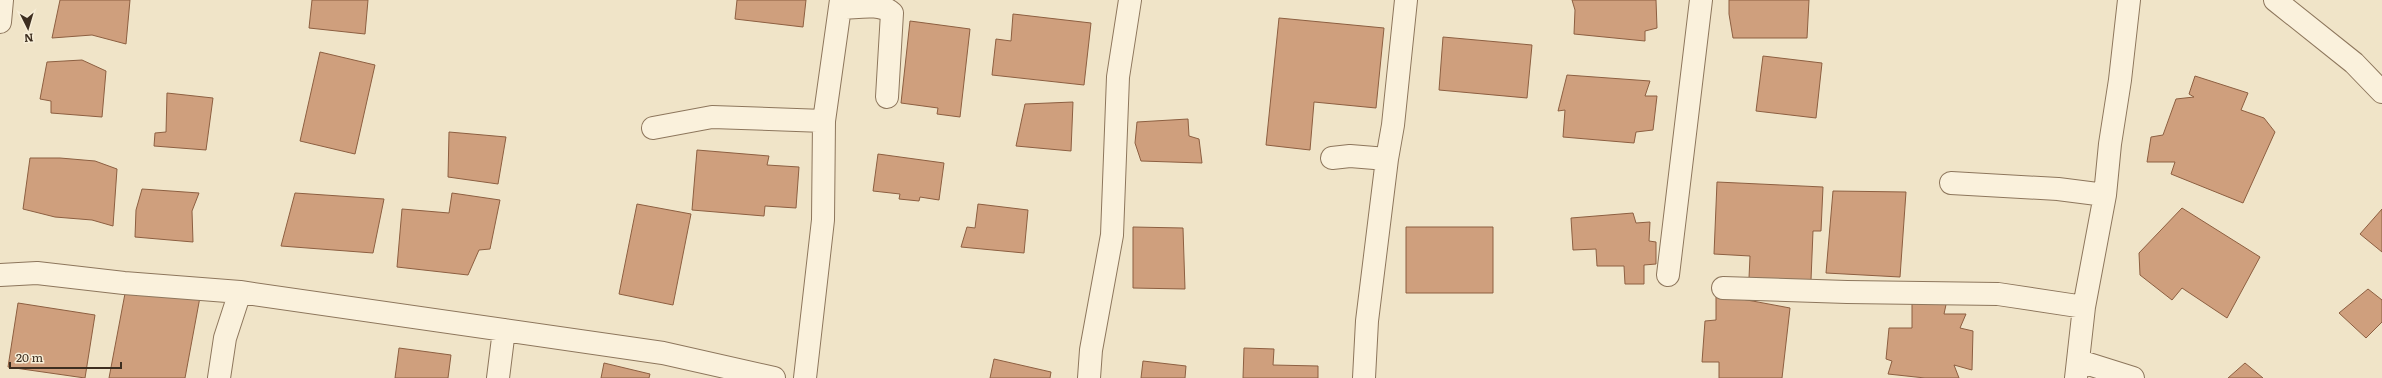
<svg xmlns="http://www.w3.org/2000/svg" width="2382" height="378" viewBox="0 0 2382 378" font-family="Literata,serif">
<style>
.building{fill:#cf9f7d;stroke:#8d5f41}
.lines{fill:none;stroke-linecap:round;stroke-linejoin:round}
.minor-casing{stroke:#8d765c;stroke-width:24}
.minor{stroke:#faf1dc;stroke-width:22}
</style>
<rect width="100%" height="100%" fill="#f0e4c8"/>
<path class="building" d="M60,0H130L126,44L92,35L52,38Z
M312,0H368L365,34L309,28Z
M737,0H806L803,27L735,19Z
M1572,0H1656L1657,28L1645,31V41L1574,34L1575,10Z
M1729,0H1809L1807,38H1733L1729,14Z
M1013,14L1091,23L1084,85L992,75L996,39L1011,41Z
M1279,18L1384,28L1376,108L1314,102L1310,150L1266,145Z
M910,21L970,29L960,117L937,114L938,108L901,103Z
M1443,37L1532,45L1527,98L1439,90Z
M320,52L375,65L355,154L300,141Z
M1763,56L1822,63L1816,118L1756,111Z
M82,60L106,71L102,117L51,113V101L40,99L47,62Z
M1567,75L1650,81L1645,96H1657L1653,130L1636,132L1634,143L1563,137L1565,110L1558,111Z
M2195,76L2248,93L2241,110L2264,118L2275,132L2243,203L2171,174L2175,162H2147L2151,137L2163,135L2176,99L2194,97L2189,94Z
M167,93L213,98L206,150L154,146L155,133L166,132Z
M1073,102L1071,151L1016,146L1025,104Z
M1188,119L1189,136L1199,139L1202,163L1141,161L1135,143L1137,122Z
M449,132L506,137L498,184L448,177Z
M697,150L769,156L767,165L799,167L796,208L765,206L764,216L692,210Z
M878,154L944,163L939,200L920,197L919,201L899,199L900,194L873,191Z
M30,158H60L95,161L117,169L113,226L92,220L55,217L23,209Z
M1717,182L1823,187L1821,231H1813L1811,280L1749,278L1750,256L1714,254Z
M142,189L199,193L192,211L193,242L135,237L136,210Z
M1833,191L1906,192L1900,277L1826,273Z
M295,193L384,199L373,253L281,246Z
M452,193L500,200L490,249L479,250L468,275L397,267L402,209L449,213Z
M637,204L691,214L673,305L619,294Z
M978,204L1028,210L1024,253L961,247L967,227L975,228Z
M2182,208L2260,257L2227,318L2182,288L2172,300L2140,275L2139,253Z
M2382,209V252L2360,234Z
M1633,213L1636,223L1650,222L1649,241L1656,242V264L1644,265V284H1625L1624,266H1597L1596,249L1573,250L1571,218Z
M1133,227L1183,228L1185,289L1133,288Z
M1406,227H1493V293H1406Z
M127,283L200,297L185,378H109Z
M2368,289L2382,300V322L2366,338L2339,313Z
M1716,297H1731L1790,308L1782,378H1719V362H1702L1705,321L1716,320Z
M1947,300L1944,314H1966L1960,328L1973,331L1972,370L1954,365L1959,378H1925L1888,374L1892,361L1886,359L1889,328H1912V302Z
M18,303L95,315L85,378L8,367Z
M399,348L451,355L448,378H395Z
M1244,348L1274,349L1273,365L1318,366V378H1243Z
M994,359L1051,372L1050,378H990Z
M1143,361L1186,366L1185,378H1141Z
M604,363L650,374L649,378H601Z
M2245,363L2263,378H2228Z"/>
<g class="lines">
<g class="minor-casing">
<path id="minor" d="M2275,0L2354,63L2382,92
M841,8C856,8 880,2 892,13L887,97
M0,22L2,0
M653,128L712,117L824,121
M1332,158L1350,156L1387,159
M1951,183L2058,189L2105,195
M0,275L37,273L124,283L240,292L663,353L774,378
M1668,275L1701,0
M1723,288L1847,292L1998,294L2084,307
M2079,361L2133,378
M219,378L225,338L240,292
M498,378L504,330
M805,378L823,220L824,121L841,0
M1089,378L1091,350L1112,235L1118,77L1130,0
M1364,378L1367,321L1387,159L1393,125L1406,0
M2076,378L2084,307L2105,195L2110,144L2120,80L2129,0"/>
</g>
<use href="#minor" class="minor"/>
</g>
<g transform="translate(28 28) rotate(175)" stroke="#f7eed8" stroke-width="3" paint-order="stroke">
<path d="M0-3L7 15L0 10L-7 15Z" fill="#3d2e20"/>
<text y="-6" font-size="11" font-weight="bold" text-anchor="middle" fill="#3d2e20">N</text>
</g>
<path d="M10 362v6h111v-6" fill="none" stroke="#3d2e20" stroke-width="2"/>
<text x="16" y="362" font-size="12" fill="#3d2e20" stroke="#f7eed8" stroke-width="3" paint-order="stroke">20 m</text>
</svg>
